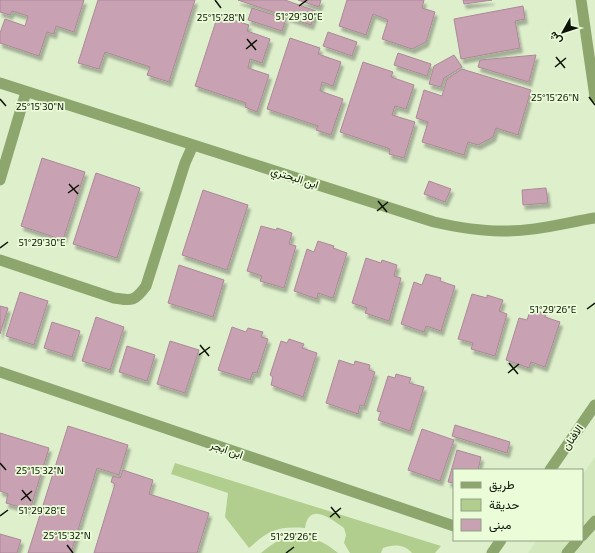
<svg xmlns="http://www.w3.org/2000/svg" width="595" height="553" viewBox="0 0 595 553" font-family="'Exo 2',Vazirmatn,sans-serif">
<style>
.built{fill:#d3e7bd}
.green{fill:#b1ce8e}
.building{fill:#c8a2b2;stroke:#ad8898;filter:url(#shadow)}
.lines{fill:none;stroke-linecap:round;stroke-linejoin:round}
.service{stroke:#8ca66d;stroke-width:11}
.minor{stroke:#8ca66d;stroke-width:11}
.ticks{fill:none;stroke:#0d1307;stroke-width:1.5}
.labels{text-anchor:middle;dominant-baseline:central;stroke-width:3.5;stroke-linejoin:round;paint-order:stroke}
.street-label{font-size:11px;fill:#0d1307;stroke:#ebfcd9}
.ticks-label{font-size:10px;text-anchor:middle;fill:#0d1307;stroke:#ebfcd9;stroke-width:3.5;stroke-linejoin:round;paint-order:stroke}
</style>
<defs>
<filter id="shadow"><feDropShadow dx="2.5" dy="4.5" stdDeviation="1" flood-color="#0004"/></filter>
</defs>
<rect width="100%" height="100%" fill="#deefcc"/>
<path class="built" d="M595,457V553H528L537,540H582V476Z"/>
<path class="green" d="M175,463L441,546L435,553H412C405,544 393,544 383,548L381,553H350L344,543L346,535L344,528C331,519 309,501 305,528C278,526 269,530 249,548L225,517L228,493L171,474Z
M297,535C313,537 325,542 338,553H261C273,543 282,537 297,535Z"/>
<path class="building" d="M0,0H84L74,32L56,26L54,34L47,32L39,56L0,43V33L5,19L25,26L28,16L12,11L10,15L0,12Z
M98,0H195L169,82L147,75L150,67L105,52L99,69L78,63Z
M238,0H285L316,11L311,25Z
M298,0H321L319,7Z
M347,0H424L422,8L435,12L426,42L412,49L382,39L388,20L373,14L366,35L339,26Z
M463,0H492L464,4Z
M523,6L525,19L515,21L520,48L461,59L454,19Z
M252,8L286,19L282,31L248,20Z
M218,15L249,25L247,31L270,39L262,63L250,59L248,68L269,75L257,112L245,107L246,103L195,86Z
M328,32L357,42L352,56L323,46Z
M290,38L320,48L318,54L341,62L333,86L322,82L320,91L343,99L331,135L316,130L318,126L267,109Z
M398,53L431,64L427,76L394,65Z
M454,55L462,67L444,78L441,87L429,84L434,66Z
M536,55L529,82L478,67L480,60Z
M363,62L393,72L391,77L414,85L406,109L395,106L392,115L415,122L404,158L389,154L390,149L340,132Z
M462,69L531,90L518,135L496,128L493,137L478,145L468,142L464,155L422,142L428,122L416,118L424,90L442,96L447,79Z
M42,158L85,172L63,240L21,226Z
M96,173L140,188L117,258L73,244Z
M429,181L451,189L445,202L424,194Z
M546,188L548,203L523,205L522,190Z
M203,190L248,205L227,270L182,255Z
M261,226L276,230L277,228L292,233L289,244L296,246L284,288L260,281L262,276L247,271Z
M318,241L334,246L333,248L347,253L333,298L318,293L317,299L294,291L307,249L314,252Z
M366,258L381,263L382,260L397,265L394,276L401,278L389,321L365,313L367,308L352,303Z
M179,265L224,280L213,317L168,303Z
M426,274L441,278L440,281L455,286L441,331L426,326L424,332L401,324L414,282L422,285Z
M20,292L48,301L34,345L6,336Z
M472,294L487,298V295L503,300L499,311L507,314L495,356L471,349L473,343L458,339Z
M0,306L8,308L0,334Z
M531,309L546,314L545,317L560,322L545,367L531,362L529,368L506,360L519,318L527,320Z
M96,317L124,327L110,370L82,361Z
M52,322L80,331L72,357L44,348Z
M232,327L246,332L248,328L263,332L261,337L268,339L257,373L253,372L250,380L218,370Z
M289,339L304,344L302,348L317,353L303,397L271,385L273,377L270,375L281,341L287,343Z
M170,341L199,350L185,393L157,384Z
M127,346L155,355L147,381L119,372Z
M339,360L354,365L355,361L370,365L369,370L375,372L364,406L360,405L358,414L326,403Z
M396,374L411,378L409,383L424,387L410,431L378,420L381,412L377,411L388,376L395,378Z
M455,425L510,442L507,453L452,436Z
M68,426L128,445L119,475L97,468L71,553H28Z
M422,429L454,440L440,481L408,470Z
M0,433L49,448L30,510L6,503L8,494L0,491Z
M457,450L481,457L478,470H454V483L448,482Z
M123,470L153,480L149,494L209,513L197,553H94L115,484L111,482L113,476L120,478Z
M0,534L21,540L17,553H0Z"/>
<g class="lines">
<path class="service" d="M582,536L595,521
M567,553L578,540"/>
<path class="minor" d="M581,0L595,97
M0,83L434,222C456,227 478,231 501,231C532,232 564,223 595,218
M0,180L26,92
M0,260L114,298C133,301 135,301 146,286L185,163L193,145
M0,372L454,526
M550,470L595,405
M492,553L501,540"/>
</g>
<path class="ticks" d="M215,0L221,8M299,6L307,0M247,39L256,50M246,49L257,40M556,57L565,68M555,67L566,58M589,97L595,105M0,99L6,106M69,184L78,194M68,193L79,185M378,201L387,212M377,211L388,202M0,248L8,242M587,309L595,303M200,345L209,356M199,355L210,347M509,363L518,374M508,373L519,364M0,463L6,470M22,490L31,501M21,500L32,491M331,507L340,518M0,516L8,510M330,517L341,508M67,545L73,553M286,553L294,547"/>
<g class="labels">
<g class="street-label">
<text transform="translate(295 177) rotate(18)">ابن البحتري</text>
<text transform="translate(572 437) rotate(-55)">الافنان</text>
<text transform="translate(227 449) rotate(19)">ابن ابجر</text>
</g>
</g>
<g class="ticks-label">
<text x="299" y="20">51°29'30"E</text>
<text x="221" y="21">25°15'28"N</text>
<text x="555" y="101">25°15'26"N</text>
<text x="40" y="110">25°15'30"N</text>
<text x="42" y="246">51°29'30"E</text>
<text x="553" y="313">51°29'26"E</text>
<text x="40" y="474">25°15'32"N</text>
<text x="42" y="514">51°29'28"E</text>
<text x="67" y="539">25°15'32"N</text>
<text x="294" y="540">51°29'26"E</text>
</g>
<rect x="453" y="469" width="130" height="72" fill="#ebfcd9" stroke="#929f85"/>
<rect x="461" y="482" width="20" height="6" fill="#8ca66d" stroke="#929f85"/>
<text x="489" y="489" font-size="12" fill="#0d1307">طريق</text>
<rect x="461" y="499" width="20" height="12" fill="#b1ce8e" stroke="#929f85"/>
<text x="489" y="509" font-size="12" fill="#0d1307">حديقة</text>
<rect x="461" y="519" width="20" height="12" fill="#c8a2b2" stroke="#929f85"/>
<text x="489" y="529" font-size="12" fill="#0d1307">مبنى</text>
<g transform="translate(563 32) rotate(231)" stroke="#ebfcd9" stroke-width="3" paint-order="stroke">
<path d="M0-3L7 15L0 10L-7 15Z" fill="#0d1307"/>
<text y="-6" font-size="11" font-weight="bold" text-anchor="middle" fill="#0d1307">ش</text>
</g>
</svg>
